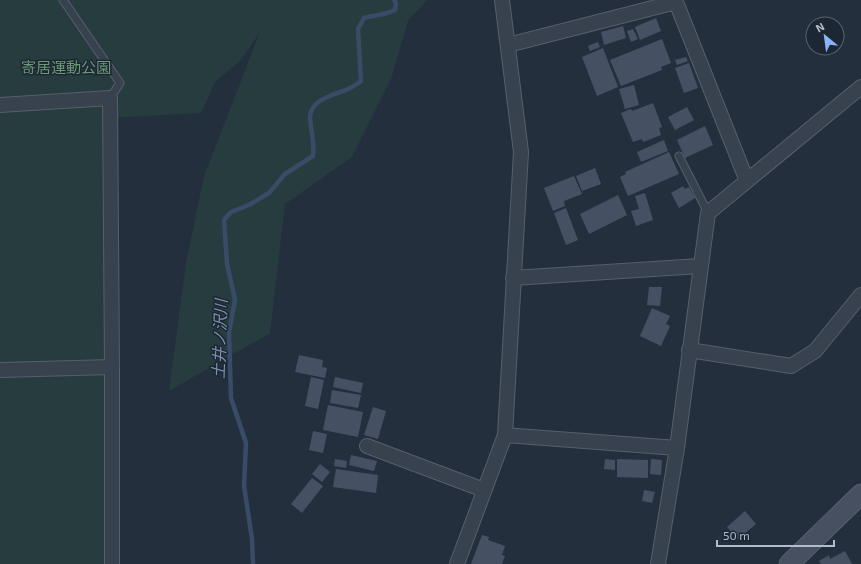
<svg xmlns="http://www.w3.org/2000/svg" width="861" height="564" viewBox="0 0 861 564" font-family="'Exo 2','Noto Sans JP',sans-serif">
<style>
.green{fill:#263c3f}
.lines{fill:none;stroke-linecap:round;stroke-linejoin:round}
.stream{stroke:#394c67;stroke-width:4.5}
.building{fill:#455162}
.lane-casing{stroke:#565f6c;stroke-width:9}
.street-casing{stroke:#565f6c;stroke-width:16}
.secondary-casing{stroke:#565f6c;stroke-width:21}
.lane{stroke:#38414e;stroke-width:7}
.street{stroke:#38414e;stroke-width:14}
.secondary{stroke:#465061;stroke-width:19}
.labels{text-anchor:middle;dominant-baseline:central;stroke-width:3;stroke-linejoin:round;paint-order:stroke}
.park-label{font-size:15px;fill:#6b9a76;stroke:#1d2633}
.water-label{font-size:16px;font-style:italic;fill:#7c92b1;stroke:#1d2633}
</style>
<rect width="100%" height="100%" fill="#242f3e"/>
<path class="green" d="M0,0H427L408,21L391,79L352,157L285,204L270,333L169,391L186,263L204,176L260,32L241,60L215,82L201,113L108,118L106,564H0Z"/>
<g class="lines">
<path class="stream" d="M253,564L252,539L244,486L246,443L231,398L229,332L235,300L227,264L224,220L231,212L249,205L269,193L285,174L313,156C315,141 310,129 310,116C312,98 335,95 348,89C353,87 357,84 361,81L358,29L364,18C374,15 386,15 395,10L396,3L394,0"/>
</g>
<path class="building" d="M656,18L661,31L640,40L635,27Z
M623,26L626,38L604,45L601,32Z
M633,29L638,39L631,42L627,31Z
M662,39L671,63L661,67L662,70L621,86L610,60Z
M598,42L600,47L590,51L588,46Z
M603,48L618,87L597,96L582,57Z
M686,57L688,61L677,65L675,60Z
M689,63L698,88L684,93L675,68Z
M634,85L639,105L625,109L619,89Z
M653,103L662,127L659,128L661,135L643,142L642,139L633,142L621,113L631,109L632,111Z
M687,107L694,120L675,130L668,117Z
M705,126L713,145L685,158L677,140Z
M664,140L668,151L641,162L637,152Z
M669,152L679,174L628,196L620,177L626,174L625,172Z
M595,168L601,184L582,191L576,176Z
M574,176L582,194L564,201L565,206L553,211L544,188Z
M683,186L685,189L689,187L695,198L679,208L671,193Z
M645,193L653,220L636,226L631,211L639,209L635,196Z
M618,195L627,215L589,234L580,214Z
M566,208L578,240L566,245L554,213Z
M649,287H662L660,306L647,305Z
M652,308L670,316L666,324L670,326L661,346L640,336Z
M299,355L323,360L322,367L327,368L325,378L295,372Z
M311,377L324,380L318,409L305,406Z
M335,377L363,383L361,393L333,387Z
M332,390L361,395L358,408L330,403Z
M328,405L363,412L358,437L323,430Z
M373,407L386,411L378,439L364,435Z
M313,431L327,434L323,453L309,450Z
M351,455L377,461L374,471L349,465Z
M335,459L347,461L346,468L334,466Z
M605,459L615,460V470L604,469Z
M617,459L648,460V478L617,477Z
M651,459L662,460L661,475L650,474Z
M320,464L330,472L322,482L312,474Z
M336,469L378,475L376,493L333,487Z
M312,478L323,486L302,513L291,504Z
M644,490L655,492L652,503L642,501Z
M745,511L756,524L738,539L727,527Z
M482,535L489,537L488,540L505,546L502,555L505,556L502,564H471Z
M845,551L852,564H821L819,561L829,555L830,559Z"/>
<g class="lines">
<g class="lane-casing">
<path id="lane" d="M63,0L120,83L110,98
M679,156L708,213"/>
</g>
<g class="street-casing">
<path id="street" d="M508,45L676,2L747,181
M0,105L110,98L112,367V564
M513,278L700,266
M689,350L791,366L815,351L861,295
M0,370L112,367
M505,435L677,448
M367,446L484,490
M457,564L505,435L521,152L502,0
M658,564L677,448L708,213L861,87"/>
</g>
<g class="secondary-casing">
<path id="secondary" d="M789,564L861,494"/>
</g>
<use href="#lane" class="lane"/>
<use href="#street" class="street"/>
<use href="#secondary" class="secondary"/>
</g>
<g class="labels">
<g class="park-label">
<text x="66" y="67">寄居運動公園</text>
</g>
<g class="water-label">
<text transform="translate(219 339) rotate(-88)">土井ノ沢川</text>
</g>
</g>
<g transform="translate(825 36) rotate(331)"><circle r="19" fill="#1d2633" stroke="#59626f"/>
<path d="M0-3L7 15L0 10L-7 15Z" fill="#8ab4f8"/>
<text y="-6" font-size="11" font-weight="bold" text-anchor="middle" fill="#b4bcc9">N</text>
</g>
<path d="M717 540v6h117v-6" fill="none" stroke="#b4bcc9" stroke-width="2"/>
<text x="723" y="540" font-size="12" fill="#b4bcc9" stroke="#1d2633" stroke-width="3" paint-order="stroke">50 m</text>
</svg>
